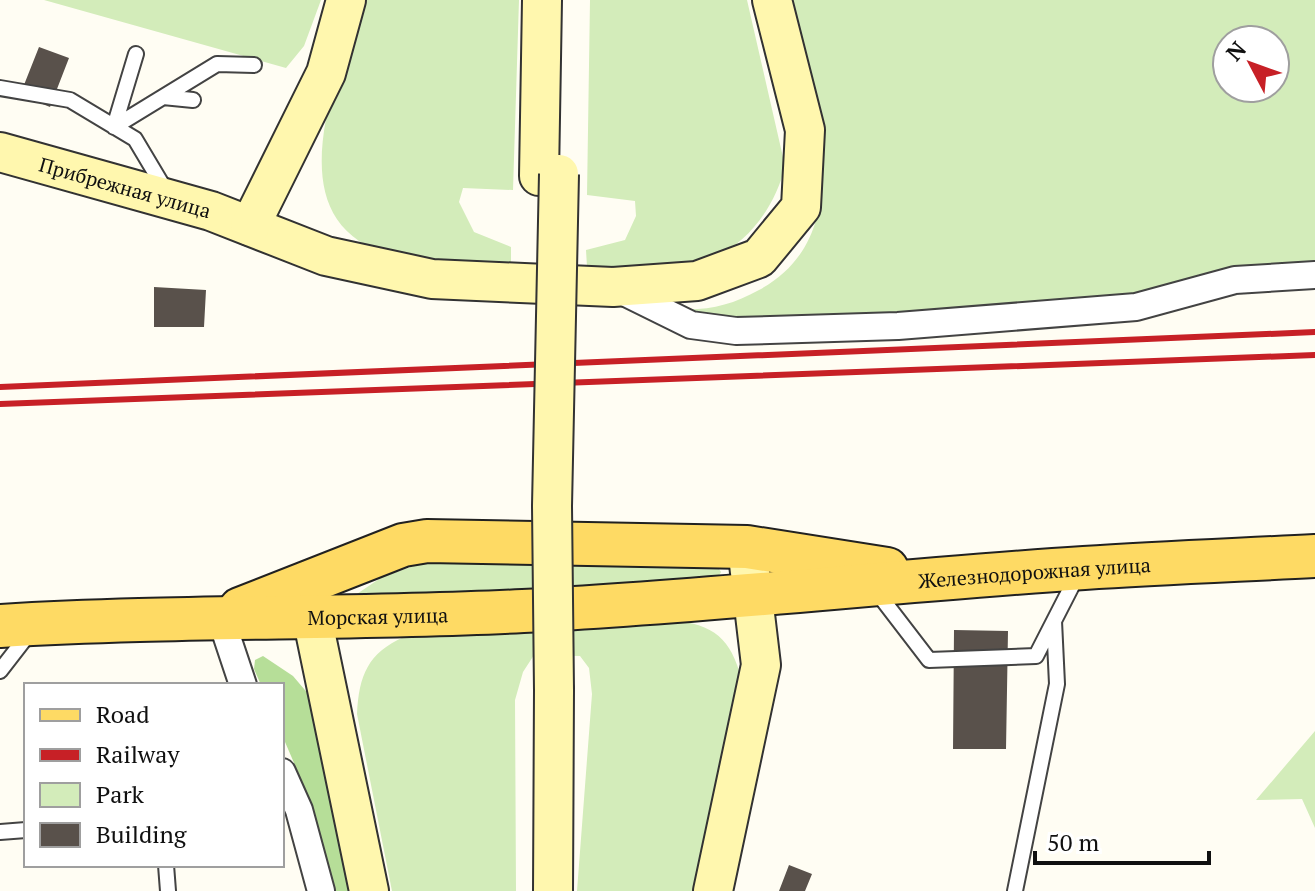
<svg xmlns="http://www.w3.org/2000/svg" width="1315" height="891" viewBox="0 0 1315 891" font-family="'PT Serif',serif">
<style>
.green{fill:#d3ecba;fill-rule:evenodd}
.forest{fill:#b6de98}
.building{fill:#59514b}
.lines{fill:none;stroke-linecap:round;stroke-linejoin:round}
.service-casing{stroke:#434343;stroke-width:18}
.minor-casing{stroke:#434343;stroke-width:30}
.secondary-casing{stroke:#323232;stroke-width:42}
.primary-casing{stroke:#212121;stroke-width:46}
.service{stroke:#fff;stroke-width:14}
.minor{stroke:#fff;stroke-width:26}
.secondary{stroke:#fff7ae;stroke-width:38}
.primary{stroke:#feda64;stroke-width:42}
.rail{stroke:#c72026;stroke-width:6}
.secondary-bridge-casing{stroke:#323232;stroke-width:42;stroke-linecap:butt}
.secondary-bridge{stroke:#fff7ae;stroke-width:38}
.labels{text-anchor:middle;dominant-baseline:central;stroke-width:8;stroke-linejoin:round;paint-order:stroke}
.street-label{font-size:20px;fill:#101010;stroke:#fff}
</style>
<rect width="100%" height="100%" fill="#fffdf3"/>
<path class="green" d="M44,0H321L304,46L286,68Z
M359,0H519L513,190L463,188L459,202L474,232L511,247V264C480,263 448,265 418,261C266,240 333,94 359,0Z
M590,0H747L785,166C776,206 745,250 704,260C673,268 620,265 587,267L586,250L625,240L636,216L635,201L587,195Z
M786,0H1315V266L1137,296L775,325L732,324L677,309C708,311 732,305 759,290C866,232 809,90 786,0ZM1227,40H1275V88H1227Z
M437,558L717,566L721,572L716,581L348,600L382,577Z
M678,621C720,626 733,645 743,684L696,891H577L592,694L589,668L580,656L534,655L523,672L515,700L516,891H392L357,714C359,675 368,653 404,637Z
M1315,731V828L1302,799L1256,800Z"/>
<path class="forest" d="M263,656L293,676L310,696L353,891H332L313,807L282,735V685H261L254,669L255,660Z"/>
<path class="building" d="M39,47L69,58L50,107L20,95Z
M154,287L206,290L204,327H154Z
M954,630L1008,631L1006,749H953Z
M789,865L812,874L805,891H779Z"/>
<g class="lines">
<g class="service-casing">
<path id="service" d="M0,88L70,100L135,139L166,191
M163,97L193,100
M114,127L217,64L254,65
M114,127L136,54
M876,591L929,660L1036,656L1078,574
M0,671L31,631
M0,832L26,830
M166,865L168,891
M1015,891L1057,684L1054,621"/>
</g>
<g class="minor-casing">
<path id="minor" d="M616,288L691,325L736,331L898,326L1136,307L1235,280L1315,275
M220,616L243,685
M282,772L299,810L321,891"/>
</g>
<g class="secondary-casing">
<g id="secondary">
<path id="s1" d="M0,152L211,211L326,256L432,279L613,287L697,281L759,258L801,207L805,130L772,0"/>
<path d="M539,176L542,0"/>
<path d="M250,226L326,73L346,0"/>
<path d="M306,588L369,891"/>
<path d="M553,891L554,690"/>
<path d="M713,891L761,665L747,547"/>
</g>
</g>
<g class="primary-casing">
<g id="primary">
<path d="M240,609L403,545L427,541L747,547L887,569"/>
<path id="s2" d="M0,626C174,615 348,620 523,611C710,602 896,580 1084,568C1161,563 1238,560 1315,556"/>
</g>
</g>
<use href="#service" class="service"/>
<use href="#minor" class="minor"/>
<use href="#secondary" class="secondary"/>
<use href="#primary" class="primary"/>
<path class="rail" d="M0,387L1315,332
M0,404C438,388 876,368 1315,355"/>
<g class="secondary-bridge-casing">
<path id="secondary-bridge" d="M554,690L552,506L559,174"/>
</g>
<use href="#secondary-bridge" class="secondary-bridge"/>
</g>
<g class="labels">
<g class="street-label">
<text stroke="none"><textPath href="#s1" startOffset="130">Прибрежная улица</textPath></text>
<text stroke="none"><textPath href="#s2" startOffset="1036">Железнодорожная улица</textPath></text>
<text stroke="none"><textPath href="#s2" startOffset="378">Морская улица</textPath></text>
</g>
</g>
<rect x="24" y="683" width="260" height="184" fill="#ffffff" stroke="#9f9f9f" stroke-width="2"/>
<rect x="40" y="709" width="40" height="12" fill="#feda64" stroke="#9f9f9f" stroke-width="2"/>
<text x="96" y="723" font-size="24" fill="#101010">Road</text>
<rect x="40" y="749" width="40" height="12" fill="#c72026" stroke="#9f9f9f" stroke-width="2"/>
<text x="96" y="763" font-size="24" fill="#101010">Railway</text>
<rect x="40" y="783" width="40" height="24" fill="#d3ecba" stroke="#9f9f9f" stroke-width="2"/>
<text x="96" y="803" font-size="24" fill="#101010">Park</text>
<rect x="40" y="823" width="40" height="24" fill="#59514b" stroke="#9f9f9f" stroke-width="2"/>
<text x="96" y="843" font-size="24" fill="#101010">Building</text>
<g transform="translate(1251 64) rotate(311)"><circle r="38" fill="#ffffff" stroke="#9f9f9f" stroke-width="2"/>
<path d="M0-6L14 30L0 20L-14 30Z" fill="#c72026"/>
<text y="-12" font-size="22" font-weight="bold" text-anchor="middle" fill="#101010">N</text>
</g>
<path d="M1035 851v12h174v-12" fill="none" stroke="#101010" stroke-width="4"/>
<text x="1047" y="851" font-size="24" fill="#101010" stroke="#ffffff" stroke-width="6" paint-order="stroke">50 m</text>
</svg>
